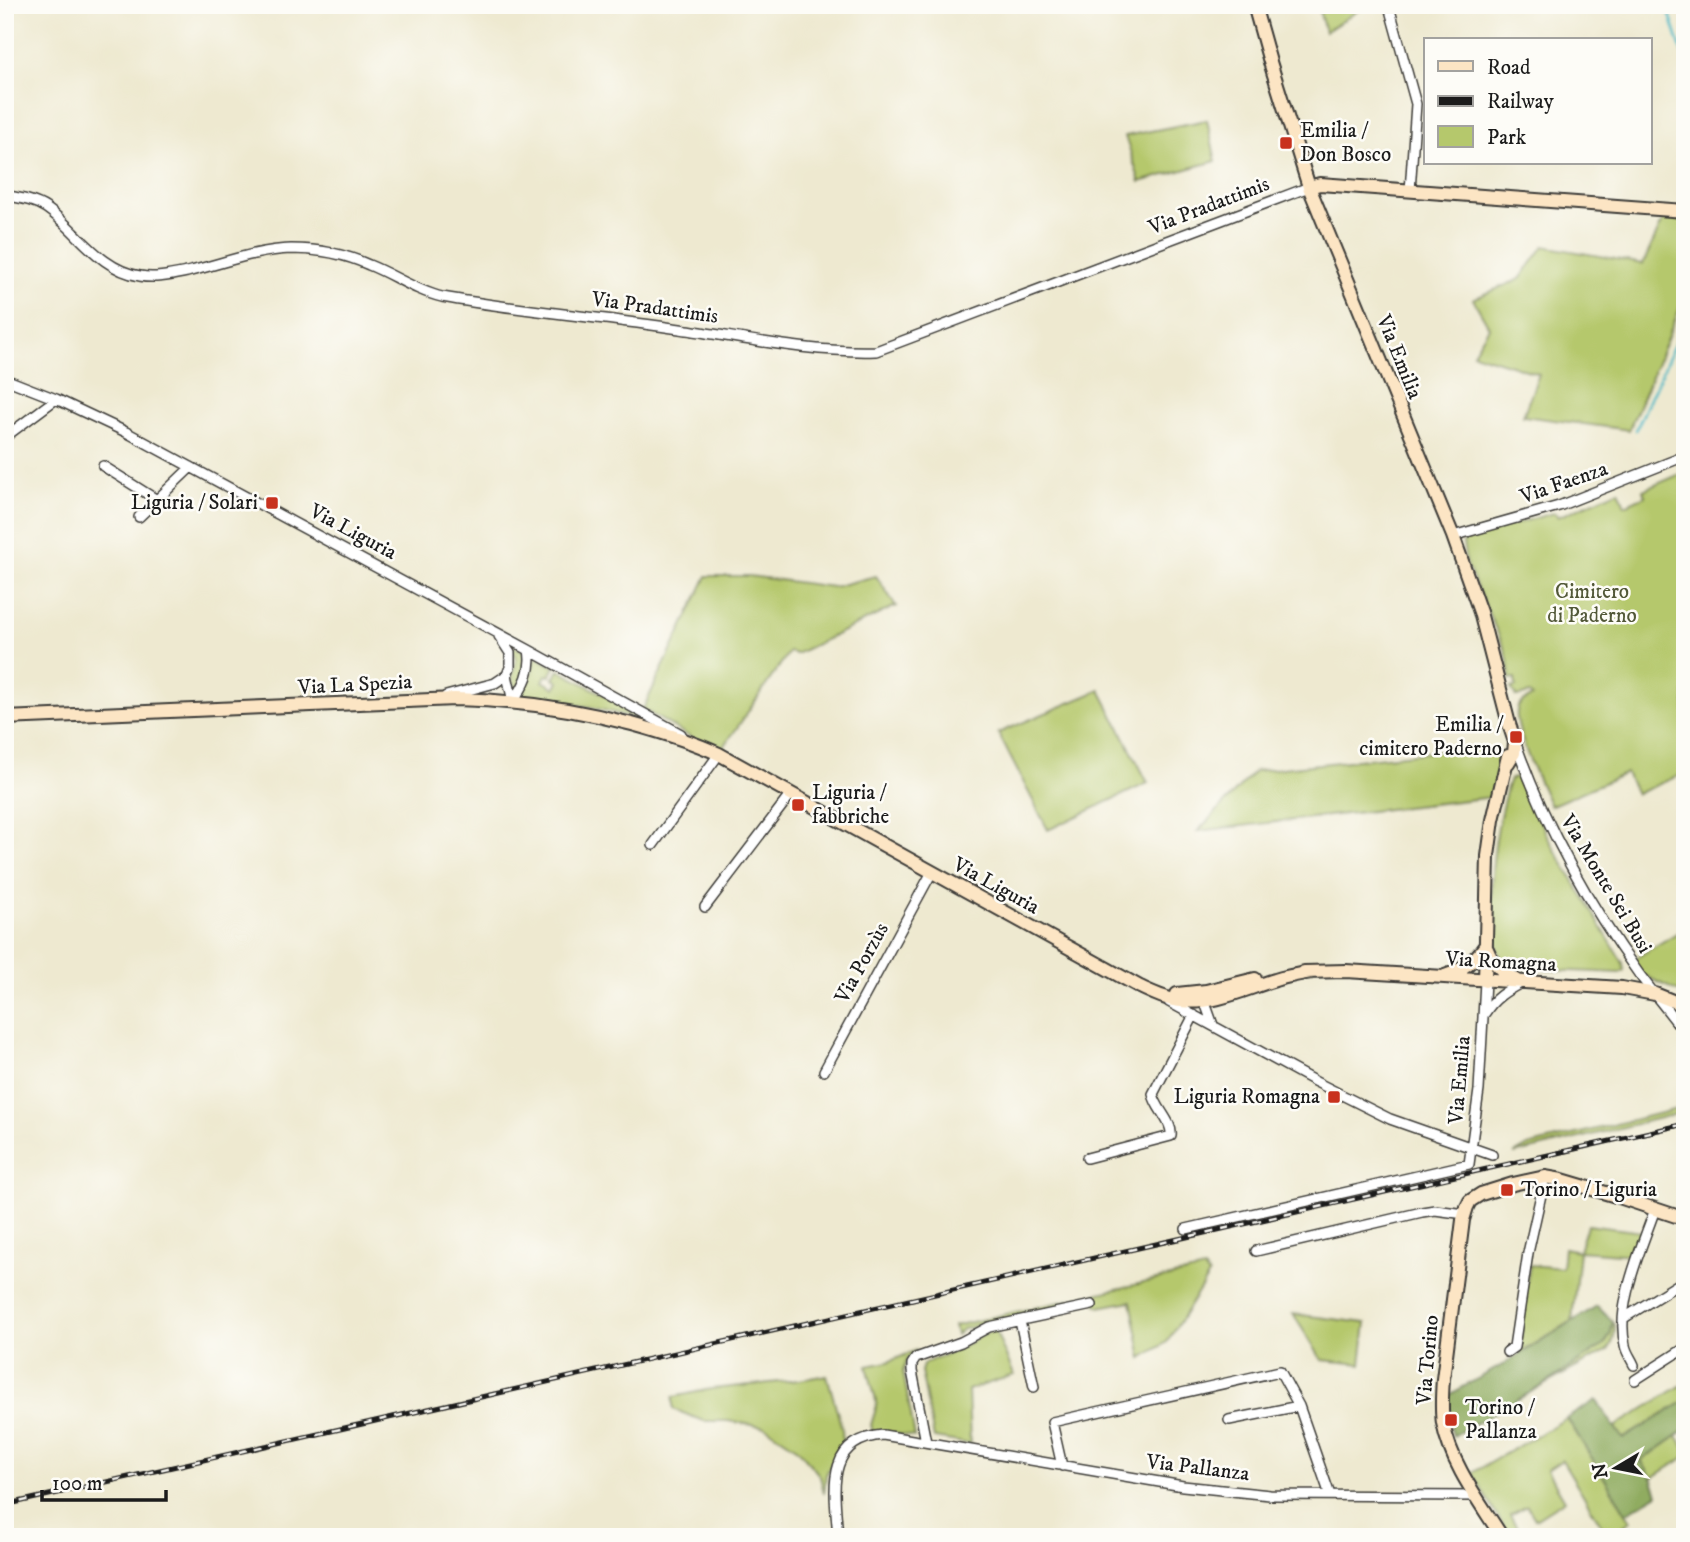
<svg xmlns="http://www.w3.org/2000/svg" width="1690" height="1542" viewBox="0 0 1690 1542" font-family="'IM FELL DW Pica',serif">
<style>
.green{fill:#b5c86c;stroke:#687244;stroke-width:2}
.forest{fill:#90ac60;stroke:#56643e;stroke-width:2}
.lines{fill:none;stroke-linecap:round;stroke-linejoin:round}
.stream{stroke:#4cb9c7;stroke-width:2.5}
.street-casing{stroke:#3c3b37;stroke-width:12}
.secondary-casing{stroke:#3c3b37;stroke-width:16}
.street{stroke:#fff;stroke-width:9}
.secondary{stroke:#fce5c4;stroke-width:12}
.rail-casing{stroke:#1c1c1c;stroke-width:5}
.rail{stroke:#fdfcf7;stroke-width:2.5;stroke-dasharray:8;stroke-linecap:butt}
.poi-dot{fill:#c8321e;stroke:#fdfcf7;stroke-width:2.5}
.labels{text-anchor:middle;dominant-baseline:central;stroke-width:5;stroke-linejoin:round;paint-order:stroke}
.poi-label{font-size:21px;fill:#1c1c1c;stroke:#fdfcf7;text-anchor:start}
.street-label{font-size:21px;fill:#1c1c1c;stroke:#fdfcf7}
.park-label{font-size:21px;fill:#525838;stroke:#fdfcf7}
</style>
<rect width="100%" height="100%" fill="#fdfcf7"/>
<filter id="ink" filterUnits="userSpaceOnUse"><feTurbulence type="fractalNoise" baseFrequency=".0143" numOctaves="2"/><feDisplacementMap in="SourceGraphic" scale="14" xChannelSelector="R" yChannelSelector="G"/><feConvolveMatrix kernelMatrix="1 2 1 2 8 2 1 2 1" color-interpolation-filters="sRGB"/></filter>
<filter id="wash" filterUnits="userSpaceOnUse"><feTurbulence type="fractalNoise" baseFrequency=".00686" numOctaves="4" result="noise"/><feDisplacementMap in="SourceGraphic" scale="28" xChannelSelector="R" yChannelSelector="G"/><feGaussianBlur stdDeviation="1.57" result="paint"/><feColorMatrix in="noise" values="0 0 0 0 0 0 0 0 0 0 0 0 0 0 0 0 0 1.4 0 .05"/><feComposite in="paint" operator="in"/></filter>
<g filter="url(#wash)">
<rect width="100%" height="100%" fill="#eee9d0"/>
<path class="green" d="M1327,5H1367L1325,32L1319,10Z
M1207,120L1216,161L1140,182L1125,136Z
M1664,218L1685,221V296L1629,430L1523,416L1539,374L1473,353L1489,327L1473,299L1520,279L1544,246L1643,264Z
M1685,472V773L1636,794L1626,773L1550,806C1542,787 1510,724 1518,707C1521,701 1527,700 1532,697L1530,694L1516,697L1511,688L1516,687L1515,679H1510L1508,660L1505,649L1466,564L1463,543L1468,537L1550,514L1555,513L1558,517L1619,490L1625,505L1645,496L1643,490Z
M707,576H749L833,587L876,576L896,606L796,654L789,652L719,754L643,709Z
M512,645L526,652L525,674L516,690L512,677L516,661Z
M535,656L555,667L550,676L546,675L543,681L555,688L559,682L554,679L559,670L658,724L591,707L520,696L531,676Z
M1100,690L1148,783L1048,830L998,733Z
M1478,747L1500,759L1492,797L1198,831L1255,771Z
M1515,777L1520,778L1522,781L1549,840L1623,963L1624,970L1620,973L1522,969C1514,967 1508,966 1503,960C1496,951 1495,939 1494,929C1487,880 1495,831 1508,784L1510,779Z
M1685,928V995L1639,973L1631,961Z
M1685,1107V1112L1514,1154L1528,1146Z
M1587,1225L1643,1232L1634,1255L1579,1251L1572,1321L1520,1353L1524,1297L1530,1265L1562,1268L1564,1248L1579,1251Z
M1204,1269L1209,1275L1167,1342L1142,1358L1131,1301L1100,1307L1093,1301L963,1329L956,1335L954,1326Z
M1293,1314L1366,1323L1361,1364L1322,1360Z
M1613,1322L1615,1325C1615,1334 1614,1343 1608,1350L1538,1388L1605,1344L1610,1335Z
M995,1330L1014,1375L968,1390L970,1444L934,1438L921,1371L923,1365C932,1358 944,1356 954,1351C968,1345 980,1334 995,1330Z
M917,1350L907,1360L903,1371L915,1437L886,1432H873L871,1425L877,1405L867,1366L888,1362Z
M827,1375L842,1429L843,1445L834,1458L826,1475L824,1494L820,1476L798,1449L765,1427L728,1421H703L673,1409V1397L711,1389L799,1380Z
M1685,1383V1401L1622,1439L1615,1427Z
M1567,1418L1631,1521L1608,1536L1562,1460L1547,1470L1565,1500L1535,1519L1527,1506L1510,1515L1519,1531C1514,1533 1509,1533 1505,1529L1472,1473Z
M1677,1436L1685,1448V1457L1652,1478L1641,1461Z"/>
<path class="forest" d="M1597,1306L1613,1322L1610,1335L1605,1344L1538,1388L1453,1436L1450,1424L1447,1396L1504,1364Z
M1596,1400L1623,1439L1685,1401V1430L1641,1461L1652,1478L1658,1494L1626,1513L1567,1418Z"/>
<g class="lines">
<path class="stream" d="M1667,5L1685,62
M1636,430L1685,321"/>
</g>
</g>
<g filter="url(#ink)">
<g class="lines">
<g class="street-casing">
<path id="street" d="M1390,10L1416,104L1410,191
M5,195C19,198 34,200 46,208C77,229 99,270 140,276C155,279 172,275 187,272C221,264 256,250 291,249C319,249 345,254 369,265C394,275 416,291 442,297C521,311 601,317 680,329C745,338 810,353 876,351L1309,187
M5,379L56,399L126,432L529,650L681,734
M5,437L56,399
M103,466L157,500
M139,517L191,467
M1453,536L1559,506L1685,456
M499,636L510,653V667L507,675L513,702
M446,696L495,683L507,675
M513,702C524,686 533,670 529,650
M1516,744C1545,826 1588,903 1639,974C1654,994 1670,1013 1685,1033
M653,845L719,754
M705,907L791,794
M1203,997L1213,1025
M1169,1002L1316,1082L1390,1119L1492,1155
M1485,1013C1494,998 1506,991 1521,983
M824,1071L932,872
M1087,1158L1171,1136C1173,1122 1156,1109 1153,1094L1194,1015
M1186,1229L1469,1164L1479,1090L1485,981
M1256,1251L1422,1212L1435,1210L1465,1214
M1624,1318L1685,1280
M1020,1321L1034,1387
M1507,1352L1514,1347L1528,1253L1545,1177
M1634,1365C1631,1358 1626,1352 1625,1345C1615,1305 1642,1247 1655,1209
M1635,1380L1685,1348
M1229,1420L1299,1406L1330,1495
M926,1442L912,1371V1364L916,1358L961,1342L989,1327L1092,1305
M1062,1466L1052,1422L1280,1371L1299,1406
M838,1537C835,1493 823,1440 883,1435L1183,1486L1270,1495L1476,1496"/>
</g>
<g class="secondary-casing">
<path id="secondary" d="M1254,5L1270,62L1309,187L1453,536L1480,612L1509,724L1515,742L1514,753L1508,763
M1309,187L1320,184L1685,211
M5,718L455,699C515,700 574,709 632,724C661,732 691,741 719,754L1140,987C1153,993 1167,1000 1181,1001C1213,1005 1245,989 1275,980C1287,976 1300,974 1312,972
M1487,949C1493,965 1505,974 1520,982
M1304,972L1346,971L1622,988L1655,994L1685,1006
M1445,976C1462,970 1475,961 1485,946
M1485,981L1488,856L1493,820L1508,756
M1177,994L1206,991L1255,979
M1502,1537C1480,1502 1451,1465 1443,1423C1441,1409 1442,1393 1443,1379L1463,1220L1467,1207L1470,1201L1481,1194L1513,1184L1545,1177L1562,1180L1616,1196L1685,1219"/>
</g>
<use href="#street" class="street"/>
<use href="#secondary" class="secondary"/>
<g class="rail-casing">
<path id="rail" d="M5,1505L1685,1124"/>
</g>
<use href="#rail" class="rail"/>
</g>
</g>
<g class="poi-dot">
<rect x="1279" y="136" width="14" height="14" rx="3.5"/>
<rect x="265" y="496" width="14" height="14" rx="3.5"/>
<rect x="1509" y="730" width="14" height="14" rx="3.5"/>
<rect x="791" y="798" width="14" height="14" rx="3.5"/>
<rect x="1327" y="1090" width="14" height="14" rx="3.5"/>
<rect x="1500" y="1183" width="14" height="14" rx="3.5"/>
<rect x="1444" y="1413" width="14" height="14" rx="3.5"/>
</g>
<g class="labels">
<g class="poi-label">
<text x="1300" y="131">Emilia /<tspan x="1300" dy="24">Don Bosco</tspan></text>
<text x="258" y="503" text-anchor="end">Liguria / Solari</text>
<text x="1502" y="725" text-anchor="end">Emilia /<tspan x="1502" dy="24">cimitero Paderno</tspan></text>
<text x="812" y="793">Liguria /<tspan x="812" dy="24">fabbriche</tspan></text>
<text x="1320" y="1097" text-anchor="end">Liguria Romagna</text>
<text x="1521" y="1190">Torino / Liguria</text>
<text x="1465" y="1408">Torino /<tspan x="1465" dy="24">Pallanza</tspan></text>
</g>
<g class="street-label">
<text transform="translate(1209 206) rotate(-21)">Via Pradattimis</text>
<text transform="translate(655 308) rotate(8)">Via Pradattimis</text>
<text transform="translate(1399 357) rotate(68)">Via Emilia</text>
<text transform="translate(1564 483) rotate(-19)">Via Faenza</text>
<text transform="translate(353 532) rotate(28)">Via Liguria</text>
<text transform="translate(355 685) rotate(-3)">Via La Spezia</text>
<text transform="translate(1606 884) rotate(59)">Via Monte Sei Busi</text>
<text transform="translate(996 886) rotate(29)">Via Liguria</text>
<text transform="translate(1501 962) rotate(3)">Via Romagna</text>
<text transform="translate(862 963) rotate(-61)">Via Porzùs</text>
<text transform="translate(1460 1080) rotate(-85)">Via Emilia</text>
<text transform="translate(1428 1360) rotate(-85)">Via Torino</text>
<text transform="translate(1198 1468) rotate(7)">Via Pallanza</text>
</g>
<g class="park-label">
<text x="1592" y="592">Cimitero<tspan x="1592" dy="24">di Paderno</tspan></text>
</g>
</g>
<rect width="1690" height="1542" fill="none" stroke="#fdfcf7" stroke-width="28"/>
<rect x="1424" y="38" width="228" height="126" fill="#fdfcf7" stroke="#a3a29f" stroke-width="2"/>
<rect x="1438" y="61" width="35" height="10" fill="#fce5c4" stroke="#a3a29f" stroke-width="2"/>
<text x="1487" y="74" font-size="21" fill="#1c1c1c">Road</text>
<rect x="1438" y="96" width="35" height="10" fill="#1c1c1c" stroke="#a3a29f" stroke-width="2"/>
<text x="1487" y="108" font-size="21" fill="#1c1c1c">Railway</text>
<rect x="1438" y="126" width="35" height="21" fill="#b5c86c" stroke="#a3a29f" stroke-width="2"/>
<text x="1487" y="144" font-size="21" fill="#1c1c1c">Park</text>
<g transform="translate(1616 1468) rotate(260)" stroke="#fdfcf7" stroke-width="5" paint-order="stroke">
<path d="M0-5L12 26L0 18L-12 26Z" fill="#1c1c1c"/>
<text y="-10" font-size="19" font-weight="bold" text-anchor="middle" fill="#1c1c1c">N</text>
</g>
<path d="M42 1490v10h124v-10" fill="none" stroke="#1c1c1c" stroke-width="3.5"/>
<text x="52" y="1490" font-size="21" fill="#1c1c1c" stroke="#fdfcf7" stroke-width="5" paint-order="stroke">100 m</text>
</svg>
